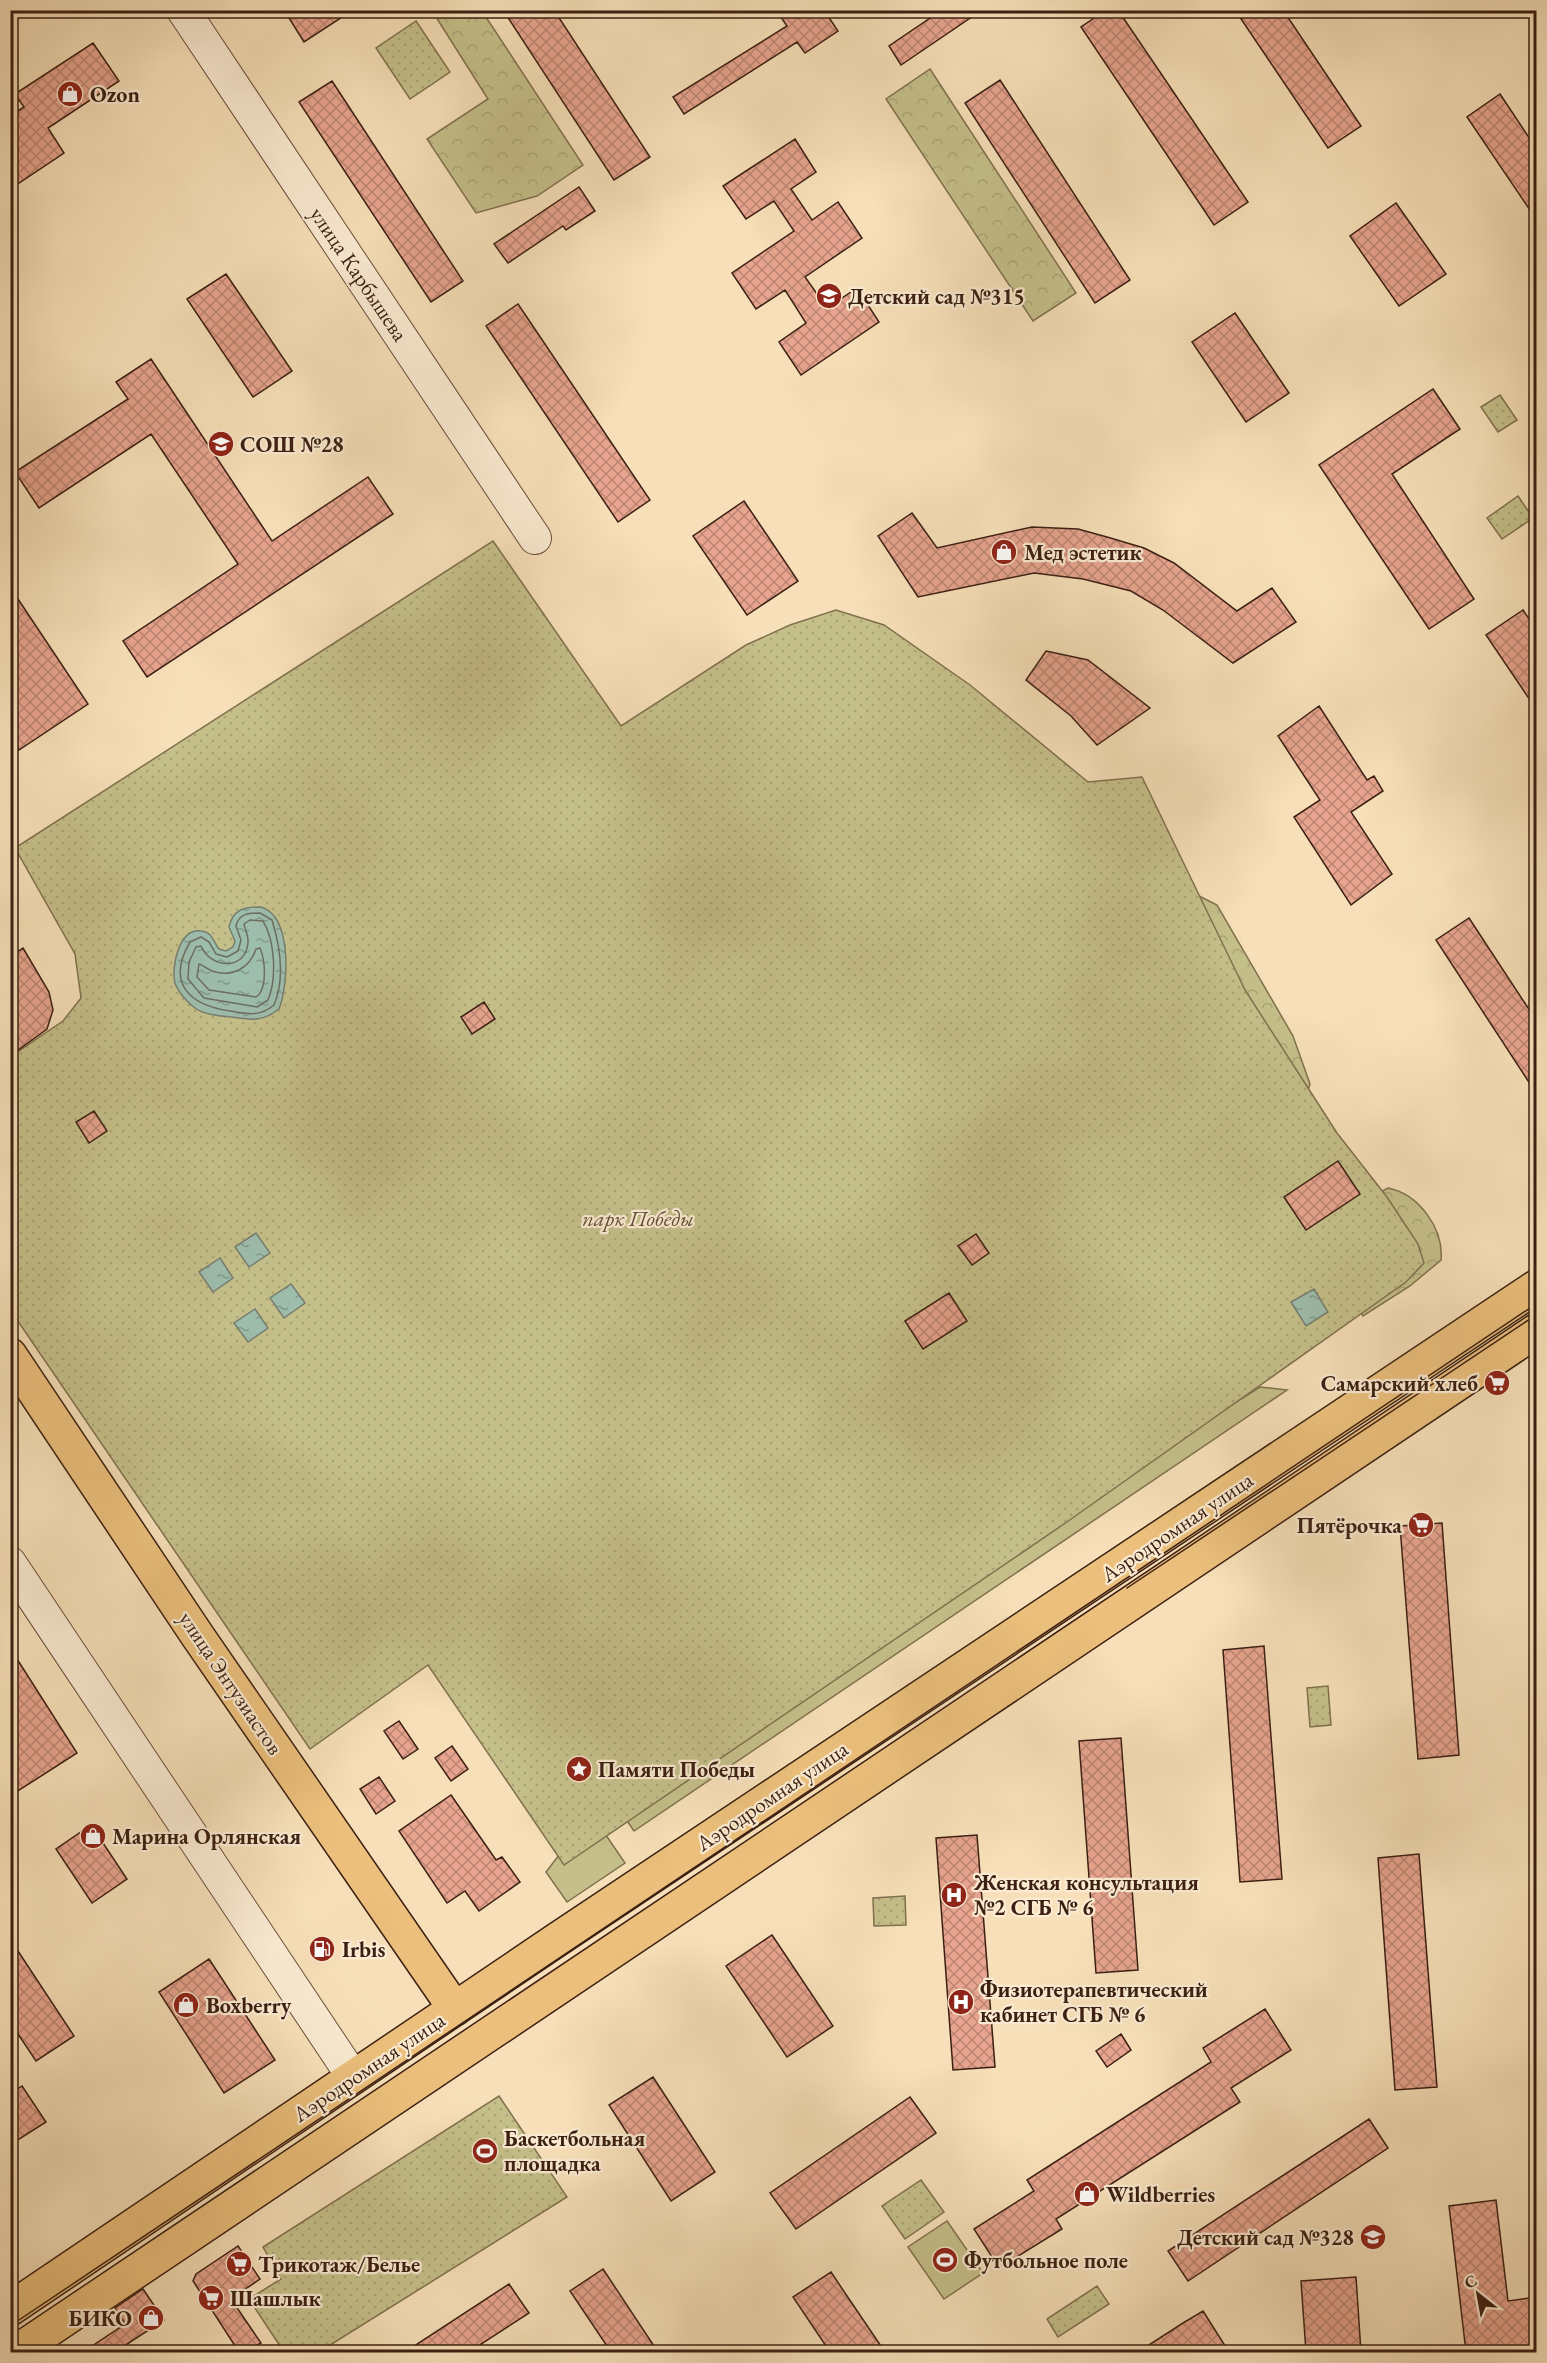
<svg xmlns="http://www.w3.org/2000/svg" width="1547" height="2363" viewBox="0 0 1547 2363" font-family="'EB Garamond',serif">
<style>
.green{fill:#c5c08a;stroke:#80704e;stroke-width:1.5}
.forest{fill:url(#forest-crowns);stroke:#80704e;stroke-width:1.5}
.park{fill:url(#park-dots);stroke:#80704e;stroke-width:1.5}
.water{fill:url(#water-ripples);stroke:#767e6f;stroke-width:1.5}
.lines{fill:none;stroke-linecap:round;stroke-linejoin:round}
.shore{stroke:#6c6e60;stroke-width:1.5}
.building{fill:url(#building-cross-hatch);stroke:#3b1f12;stroke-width:1.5}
.minor-casing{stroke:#6a4f3c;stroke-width:34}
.major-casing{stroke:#3b1f12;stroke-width:36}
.minor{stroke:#faebd2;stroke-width:32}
.major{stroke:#ecc07c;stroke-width:33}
.tram{stroke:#3b1f12;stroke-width:1.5}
.labels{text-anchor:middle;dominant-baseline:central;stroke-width:4.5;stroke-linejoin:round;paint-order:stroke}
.poi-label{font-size:22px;font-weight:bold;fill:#3b1f12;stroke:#faebd2;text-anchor:start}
.street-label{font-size:22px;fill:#3b1f12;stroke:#faebd2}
.park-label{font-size:22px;font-style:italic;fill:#644f36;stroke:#faebd2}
</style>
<defs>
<pattern id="forest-crowns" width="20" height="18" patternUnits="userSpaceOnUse" patternTransform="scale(1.5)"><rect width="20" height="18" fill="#c5c08a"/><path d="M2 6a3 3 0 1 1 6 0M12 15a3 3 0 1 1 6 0" fill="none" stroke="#aaa576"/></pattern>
<pattern id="park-dots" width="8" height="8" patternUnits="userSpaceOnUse" patternTransform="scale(1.5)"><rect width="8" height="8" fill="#c5c08a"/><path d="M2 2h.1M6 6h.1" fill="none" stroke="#aaa576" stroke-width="1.8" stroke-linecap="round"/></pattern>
<pattern id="water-ripples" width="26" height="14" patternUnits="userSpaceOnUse" patternTransform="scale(1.5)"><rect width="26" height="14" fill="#9dbdad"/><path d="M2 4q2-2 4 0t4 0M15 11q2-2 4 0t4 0" fill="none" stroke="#81998b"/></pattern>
<pattern id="building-cross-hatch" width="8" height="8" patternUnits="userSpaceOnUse" patternTransform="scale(1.5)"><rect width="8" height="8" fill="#e7a48e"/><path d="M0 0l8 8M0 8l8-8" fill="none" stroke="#bc8573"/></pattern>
</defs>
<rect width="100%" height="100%" fill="#f7e0b9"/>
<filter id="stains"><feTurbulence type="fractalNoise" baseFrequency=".00333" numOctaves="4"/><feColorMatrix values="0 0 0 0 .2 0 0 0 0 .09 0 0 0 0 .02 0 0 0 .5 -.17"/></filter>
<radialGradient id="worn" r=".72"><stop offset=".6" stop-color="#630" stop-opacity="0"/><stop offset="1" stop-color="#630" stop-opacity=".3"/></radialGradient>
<path class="green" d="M1260,1387L1287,1390L634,1831L610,1796Z
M595,1819L625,1863L567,1902L546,1872L586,1820Z
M947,2221L983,2273L944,2299L908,2247Z"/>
<path class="forest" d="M439,11H482L583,165L537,196L476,213L427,139L488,99L434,14Z
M930,69L1076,293L1033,321L886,99Z
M1170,881L1217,905L1293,1036L1310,1084L1302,1108Z
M1388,1188C1419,1194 1444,1229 1441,1260L1410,1286L1363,1316L1314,1242L1373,1196Z"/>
<path class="park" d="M416,21L450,72L410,99L376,48Z
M1500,395L1517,420L1498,432L1481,407Z
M1518,496L1533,518L1502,539L1487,518Z
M493,541L621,726L746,645L790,625L836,610L884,625L970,685L1088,782L1142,777L1245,990L1337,1133L1387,1197L1418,1244L1424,1263L1406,1282L1064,1524L564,1865L428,1665L310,1749L11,1311L10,1057L63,1021L81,998L75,954L15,848Z
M1328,1686L1331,1725L1310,1727L1307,1688Z
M905,1896L906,1925L874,1926L873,1898Z
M499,2096L567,2197L319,2352H284L249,2299L281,2279L263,2247Z
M921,2180L944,2212L905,2239L882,2206Z
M1097,2286L1109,2304L1058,2337L1047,2319Z"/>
<path class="water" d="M261,907C292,916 289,984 279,1009C263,1022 251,1020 231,1017C220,1016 205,1015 195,1008C188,1003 178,992 175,983C171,967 179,928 201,931C213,932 213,942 219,949L226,951L233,947L235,941L229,927C233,909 244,907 261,907Z
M256,1233L270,1253L249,1267L235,1247Z
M220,1258L233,1278L213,1292L199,1272Z
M291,1284L305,1303L284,1318L270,1298Z
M1314,1289L1328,1312L1306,1326L1291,1302Z
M255,1309L268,1328L248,1342L234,1323Z"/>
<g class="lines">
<path class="shore" d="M260,913L272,920C280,946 285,979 274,1005C260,1017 248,1014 230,1011C189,1005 166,983 190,942L201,937L209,942L216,954L227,957L238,951L241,940L236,926C239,913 249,913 260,913Z
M250,920L263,921C275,940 277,979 268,1000L257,1007L204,998L188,979L189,962L196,947L201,946C210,968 245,972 248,943C249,936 245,930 244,924Z
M260,948C265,960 268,989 256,997L209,990L197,977L199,964C203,965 207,969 212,971C232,978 250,968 256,949Z"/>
</g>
<path class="building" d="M284,10H353L304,42Z
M503,10H554L650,157L614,180Z
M776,10H824L838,31L805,53L797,42L684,114L673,97L787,26Z
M942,10H982L901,65L889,46Z
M1106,10H1118L1248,202L1214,225L1081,27Z
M1235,10H1283L1361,126L1328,148Z
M93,43L119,81L48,128L64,153L10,189V116L24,107L15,94Z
M1000,80L1130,280L1095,303L965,103Z
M332,81L463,281L431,302L299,102Z
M1500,94L1536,148V219L1467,117Z
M795,139L816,172L791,189L812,220L838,202L862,238L805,277L827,308L857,288L879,322L801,375L779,342L806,323L785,290L756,309L732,273L794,231L774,201L746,219L723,186Z
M579,187L595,211L566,230L563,226L508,263L494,244Z
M1396,203L1446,274L1399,306L1350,236Z
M226,274L292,371L253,397L187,299Z
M518,304L650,500L618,522L486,326Z
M1235,313L1289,393L1246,422L1192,342Z
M151,359L272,541L368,477L393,514L147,677L123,641L238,564L151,434L39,508L15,472L128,399L116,382Z
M1433,389L1460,429L1392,474L1474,599L1429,629L1319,465Z
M744,501L798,581L747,615L693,536Z
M912,513L937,548L1032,527L1078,529L1107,537L1144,548L1174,563L1237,611L1272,588L1296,622L1233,663L1163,610L1131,591L1083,579L1034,573L918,597L878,536Z
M10,587L88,704L19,750L10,737Z
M1523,610L1536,629V709L1486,635Z
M1046,651L1088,660L1150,708L1097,745L1071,716L1026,680Z
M1319,706L1367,780L1374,776L1383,791L1351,812L1392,874L1351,905L1294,817L1320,800L1278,736Z
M1469,918L1536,1020V1093L1436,940Z
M23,948L49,992L53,1010L47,1029L10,1056V957Z
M484,1002L495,1019L472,1034L461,1017Z
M94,1111L107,1131L89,1143L76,1122Z
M1338,1161L1360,1194L1306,1230L1284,1197Z
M976,1234L989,1253L972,1265L958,1246Z
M949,1293L967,1321L923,1349L905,1321Z
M1442,1523L1459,1755L1418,1759L1400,1526Z
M1264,1646L1282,1879L1240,1882L1223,1650Z
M10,1648L77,1753L10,1796Z
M399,1721L418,1749L403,1759L384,1731Z
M1121,1738L1138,1970L1096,1973L1079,1741Z
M452,1746L468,1769L451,1781L435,1758Z
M379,1777L395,1801L376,1814L360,1789Z
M451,1795L496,1860L502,1857L520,1882L479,1911L465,1891L447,1903L399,1831Z
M91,1825L127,1879L92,1903L56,1849Z
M977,1835L995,2067L953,2070L936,1838Z
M1419,1854L1437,2087L1395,2090L1378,1858Z
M772,1935L833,2026L787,2057L726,1966Z
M10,1939L74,2036L36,2061L10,2022Z
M209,1959L275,2060L224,2093L159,1992Z
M1265,2009L1291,2050L1231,2088L1240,2102L1056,2219L1062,2229L999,2268L974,2229L1034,2191L1027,2180L1211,2062L1203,2048Z
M1121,2034L1131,2050L1107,2067L1096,2051Z
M653,2077L715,2172L671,2201L609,2105Z
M22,2086L46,2122L10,2145V2094Z
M910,2097L936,2133L796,2229L770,2193Z
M1369,2119L1388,2148L1188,2281L1168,2251Z
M1496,2200L1508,2301L1536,2297V2346L1510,2349V2352H1466L1449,2206Z
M238,2246L260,2279L231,2299L261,2343L246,2352H239L193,2281L196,2274Z
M603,2269L658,2352H611L570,2291Z
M831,2272L845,2293L885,2352H830L793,2297Z
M1356,2277L1361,2352H1306L1301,2281Z
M509,2284L529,2313L469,2352H405Z
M143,2289L164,2320L115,2352H83L125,2324L115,2308Z
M1203,2311L1229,2352H1138L1183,2323Z"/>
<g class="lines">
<g class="minor-casing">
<path id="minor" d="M183,10L535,538
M10,1563L353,2077"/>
</g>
<g class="major-casing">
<path id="major" d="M10,1355L197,1635L455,2009
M10,2309L558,1939L1536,1287
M16,2352L1536,1331"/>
</g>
<use href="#minor" class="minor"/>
<use href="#major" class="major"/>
<path class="tram" d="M1127,1588L1536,1315
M10,2326L1536,1304"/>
</g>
<defs>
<g id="shop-disc" transform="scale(1.35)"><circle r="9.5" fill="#8f2418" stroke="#faebd2"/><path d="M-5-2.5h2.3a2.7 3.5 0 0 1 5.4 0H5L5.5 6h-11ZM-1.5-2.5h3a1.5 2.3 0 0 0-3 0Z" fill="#fff"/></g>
<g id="school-disc" transform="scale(1.35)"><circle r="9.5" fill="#8f2418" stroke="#faebd2"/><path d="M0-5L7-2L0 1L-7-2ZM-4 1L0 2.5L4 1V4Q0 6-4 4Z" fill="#fff"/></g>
<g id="supermarket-disc" transform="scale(1.35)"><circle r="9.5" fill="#8f2418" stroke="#faebd2"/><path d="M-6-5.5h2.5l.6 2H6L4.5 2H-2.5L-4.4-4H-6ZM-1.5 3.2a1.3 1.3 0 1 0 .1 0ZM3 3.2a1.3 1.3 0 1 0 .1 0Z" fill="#fff"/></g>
<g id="sight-disc" transform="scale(1.35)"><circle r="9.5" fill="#8f2418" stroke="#faebd2"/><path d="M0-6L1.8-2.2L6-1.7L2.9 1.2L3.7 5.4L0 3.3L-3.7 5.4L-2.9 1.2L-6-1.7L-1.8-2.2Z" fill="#fff"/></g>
<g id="hospital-disc" transform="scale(1.35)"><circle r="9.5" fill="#8f2418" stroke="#faebd2"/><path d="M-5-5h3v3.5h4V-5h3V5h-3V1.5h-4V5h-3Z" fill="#fff"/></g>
<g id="fuel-disc" transform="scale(1.35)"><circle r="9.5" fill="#8f2418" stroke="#faebd2"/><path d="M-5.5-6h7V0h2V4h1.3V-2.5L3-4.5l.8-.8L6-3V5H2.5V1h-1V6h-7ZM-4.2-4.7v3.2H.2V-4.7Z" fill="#fff"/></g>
<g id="stadium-disc" transform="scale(1.35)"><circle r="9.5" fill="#8f2418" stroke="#faebd2"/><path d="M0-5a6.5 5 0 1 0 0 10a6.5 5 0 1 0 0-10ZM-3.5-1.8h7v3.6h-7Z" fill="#fff"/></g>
</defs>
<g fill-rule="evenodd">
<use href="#shop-disc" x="70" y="94"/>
<use href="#school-disc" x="829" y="296"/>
<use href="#school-disc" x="221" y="444"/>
<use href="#shop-disc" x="1004" y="552"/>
<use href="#supermarket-disc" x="1497" y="1383"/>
<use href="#supermarket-disc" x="1421" y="1525"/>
<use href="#sight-disc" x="579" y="1769"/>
<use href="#shop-disc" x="93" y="1836"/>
<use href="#hospital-disc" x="954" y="1895"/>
<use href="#fuel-disc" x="322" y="1949"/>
<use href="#hospital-disc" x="961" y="2002"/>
<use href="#shop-disc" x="186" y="2005"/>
<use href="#stadium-disc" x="485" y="2151"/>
<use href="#shop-disc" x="1087" y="2194"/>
<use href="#school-disc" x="1373" y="2237"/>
<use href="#stadium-disc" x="945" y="2260"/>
<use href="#supermarket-disc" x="239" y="2264"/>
<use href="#supermarket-disc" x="211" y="2298"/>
<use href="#shop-disc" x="151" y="2318"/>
</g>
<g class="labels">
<g class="poi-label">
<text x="90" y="94">Ozon</text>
<text x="848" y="296">Детский сад №315</text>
<text x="240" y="444">СОШ №28</text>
<text x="1024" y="552">Мед эстетик</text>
<text x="1478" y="1383" text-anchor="end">Самарский хлеб</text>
<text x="1402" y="1525" text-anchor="end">Пятёрочка</text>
<text x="598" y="1769">Памяти Победы</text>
<text x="112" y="1836">Марина Орлянская</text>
<text x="974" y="1882">Женская консультация<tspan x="974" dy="25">№2 СГБ № 6</tspan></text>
<text x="342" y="1949">Irbis</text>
<text x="980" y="1989">Физиотерапевтический<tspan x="980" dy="25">кабинет СГБ № 6</tspan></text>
<text x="206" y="2005">Boxberry</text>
<text x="504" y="2138">Баскетбольная<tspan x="504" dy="25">площадка</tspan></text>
<text x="1106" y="2194">Wildberries</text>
<text x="1354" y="2237" text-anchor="end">Детский сад №328</text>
<text x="964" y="2260">Футбольное поле</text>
<text x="258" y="2264">Трикотаж/Белье</text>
<text x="230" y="2298">Шашлык</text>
<text x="132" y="2318" text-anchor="end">БИКО</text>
</g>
<g class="street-label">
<text transform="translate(359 274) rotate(56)">улица Карбышева</text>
<text transform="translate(1177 1527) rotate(-34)">Аэродромная улица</text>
<text transform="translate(231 1683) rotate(56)">улица Энтузиастов</text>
<text transform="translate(772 1796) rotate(-34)">Аэродромная улица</text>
<text transform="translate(369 2067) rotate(-34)">Аэродромная улица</text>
</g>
<g class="park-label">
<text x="638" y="1218">парк Победы</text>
</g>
</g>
<rect width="1547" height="2363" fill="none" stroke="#f7e0b9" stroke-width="36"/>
<rect x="12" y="12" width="1523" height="2339" fill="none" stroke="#3b1f12" stroke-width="3"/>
<rect x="18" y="18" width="1511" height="2327" fill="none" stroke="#3b1f12" stroke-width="1.5"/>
<g transform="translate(1478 2294) rotate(329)" stroke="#faebd2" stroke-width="4.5" paint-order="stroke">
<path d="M0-4.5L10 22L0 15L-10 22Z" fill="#3b1f12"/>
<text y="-9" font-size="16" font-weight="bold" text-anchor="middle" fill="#3b1f12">С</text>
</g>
<rect width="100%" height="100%" filter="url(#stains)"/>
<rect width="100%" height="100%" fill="url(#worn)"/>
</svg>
